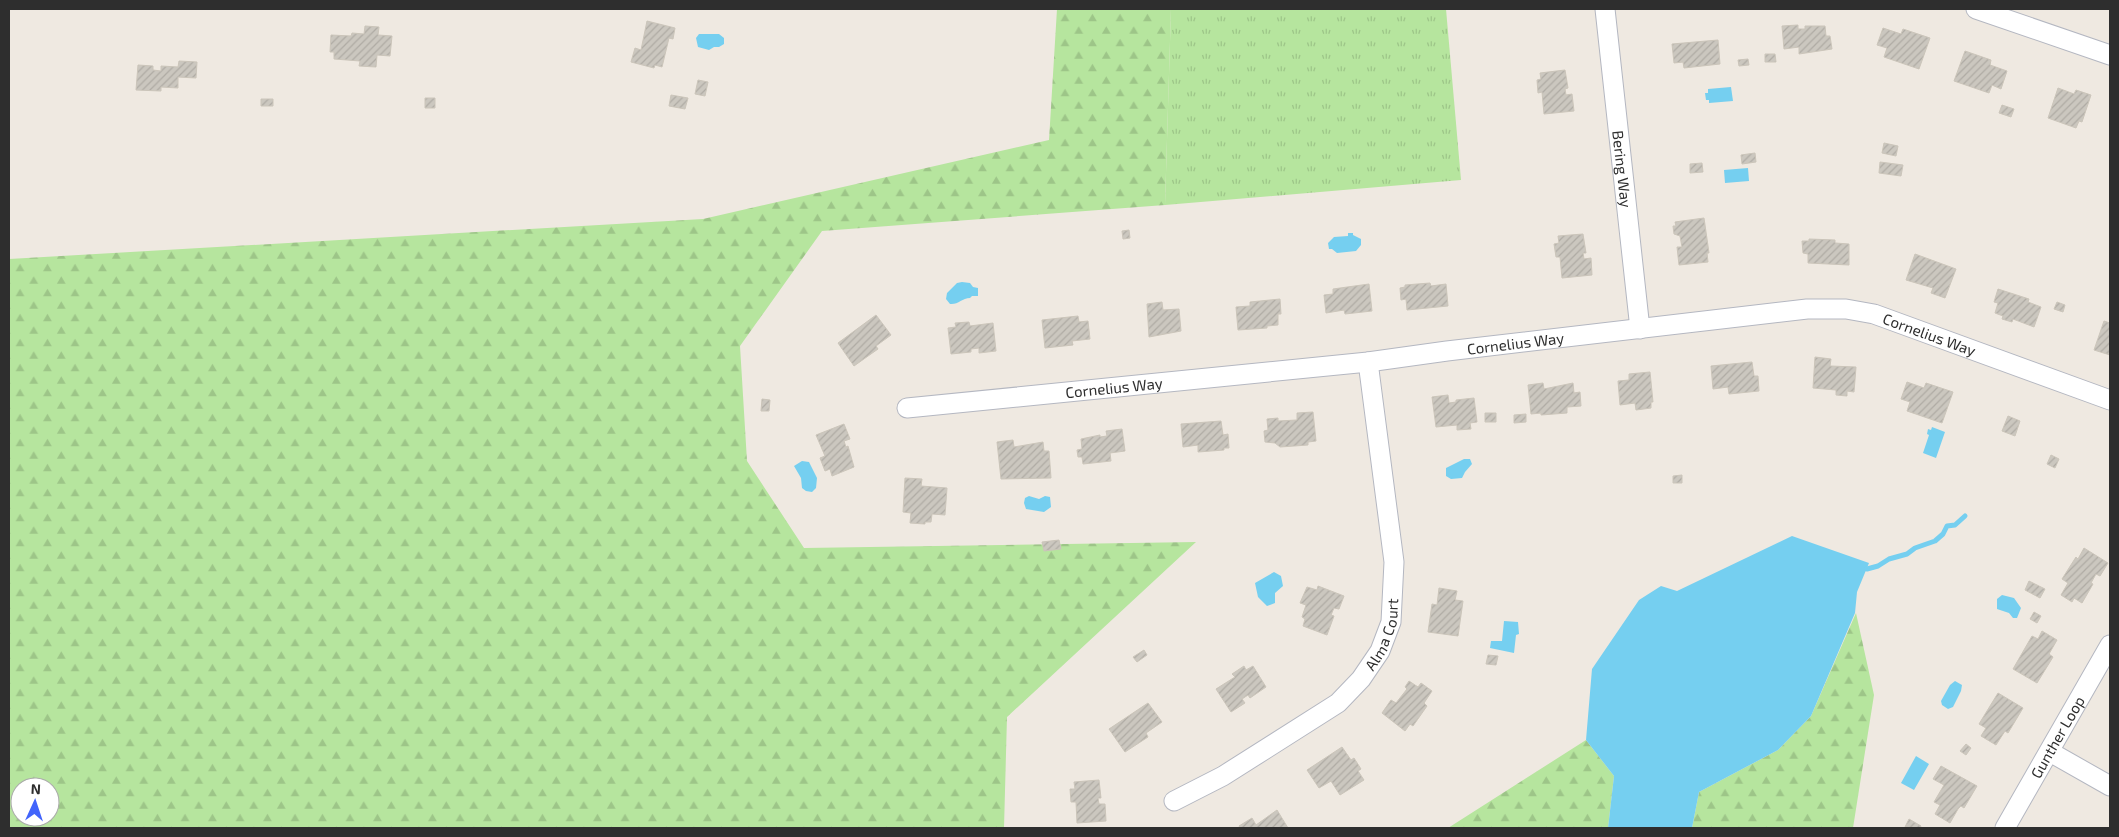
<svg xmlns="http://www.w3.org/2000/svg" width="2119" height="837" viewBox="0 0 2119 837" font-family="'Exo 2',sans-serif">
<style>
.grass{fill:url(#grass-tufts)}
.forest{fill:url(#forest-firs);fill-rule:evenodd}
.water{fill:#75cff0}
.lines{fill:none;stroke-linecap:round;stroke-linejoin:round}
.stream{stroke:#75cff0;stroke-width:5}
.building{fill:url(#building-hatch);stroke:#cbc5ba}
.street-casing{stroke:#b4b7c1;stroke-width:21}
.street{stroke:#fff;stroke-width:19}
.labels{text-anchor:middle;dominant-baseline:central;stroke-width:5;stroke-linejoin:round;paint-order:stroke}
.street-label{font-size:15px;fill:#2e2e2e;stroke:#fff}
</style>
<defs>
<pattern id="grass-tufts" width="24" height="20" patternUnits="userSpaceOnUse" patternTransform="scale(1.25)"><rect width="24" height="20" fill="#b6e59e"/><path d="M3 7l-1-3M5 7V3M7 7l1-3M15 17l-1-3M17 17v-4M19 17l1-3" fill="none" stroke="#9dc588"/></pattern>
<pattern id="forest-firs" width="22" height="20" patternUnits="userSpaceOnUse" patternTransform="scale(1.25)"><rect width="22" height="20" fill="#b6e59e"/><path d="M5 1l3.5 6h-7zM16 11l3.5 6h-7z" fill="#9dc588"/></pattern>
<pattern id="building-hatch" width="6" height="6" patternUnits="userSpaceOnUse" patternTransform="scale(1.25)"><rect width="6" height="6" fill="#cbc7bf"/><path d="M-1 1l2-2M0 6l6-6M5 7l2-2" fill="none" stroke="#afaba4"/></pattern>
</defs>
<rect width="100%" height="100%" fill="#efe9e1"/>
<path class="grass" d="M1171,9H1446L1461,180L1165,205Z"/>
<path class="forest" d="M1057,9H1171L1165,205L822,231L740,346L747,461L804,548L1196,542L1007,717L1004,828H9V259L703,219L1049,140ZM20,787H50V817H20Z
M1856,613L1874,695L1853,828H1692L1699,792L1778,750L1811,716Z
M1586,740L1614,776L1608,828H1448Z"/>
<path class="water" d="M699,34H719L724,38V44L719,47H714L709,50L698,47L696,38Z
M1731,87L1733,101L1709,103V100H1706L1705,93H1708V89Z
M1748,168L1749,181L1725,183L1724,170Z
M1348,233H1353V235L1361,239V245L1356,251L1337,253L1332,249H1329L1328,243L1334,237L1348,236Z
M962,282L970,283L973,287L978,288V296H972L970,298C962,298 958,305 950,304L946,299L947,293L957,283Z
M1932,427L1945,432L1936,458L1923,453L1929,435L1927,434L1928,429L1931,430Z
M1464,459H1470L1472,464L1465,472L1462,478L1451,479L1446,476V468Z
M802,461L809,462L817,478L816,488L812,492L806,491L802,488L801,478L794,466Z
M1029,496L1039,499L1045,496L1050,497L1051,507L1044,512L1026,509L1024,503L1025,498Z
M1792,536L1869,563L1857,592L1855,613L1811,716L1778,750L1699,792L1692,828H1608L1614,776L1586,740L1592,669L1639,600L1661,586L1677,591Z
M1274,572L1281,576L1283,586L1275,593V603L1267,606L1258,597L1255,583Z
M2002,595L2014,598L2021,608L2017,618H2013L2009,613L1997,609V599Z
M1504,621L1518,622L1519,634L1516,635L1514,653L1490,648L1491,641H1502Z
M1955,681L1962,685L1961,691L1953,707L1948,709L1942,705L1941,701L1950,685Z
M1916,756L1929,764L1914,790L1901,783Z"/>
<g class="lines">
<path class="stream" d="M1867,569L1878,566L1889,559L1907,554L1915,548L1935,541L1943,534L1947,526L1955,525L1965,516"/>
</g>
<path class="building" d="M647,21L675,28L673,39L669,38L662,67L655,65L654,68L631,62L635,48L641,50Z
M1798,25V29H1805V26H1825L1826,36H1830L1832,49L1799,54V47L1784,49L1782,26Z
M365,26L379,27L378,35L392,36L390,56L377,55L376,67L359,66L360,61L334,59V52H330L331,35L351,36L352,33L364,34Z
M1883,28L1901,34L1903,29L1930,38L1919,69L1884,57L1887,48L1877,45Z
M1718,40L1720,64L1684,68L1683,62L1674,63L1672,44Z
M1965,51L1991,60L1990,65L2007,71L2001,89L1992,85L1989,93L1954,81Z
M1765,54H1775L1776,62H1765Z
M1748,59L1749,65L1739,66L1738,60Z
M179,61L197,62L196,78L178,77V88L161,87V91L136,90L138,65L153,66V70L161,71V66L178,67Z
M1565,70L1568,88L1565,89L1566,95L1572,94L1574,111L1544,114L1542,92L1538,93L1537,80L1541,79L1540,73Z
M698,80L708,82L705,96L695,94Z
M2058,88L2074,94L2076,90L2091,95L2082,122L2079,121L2076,128L2048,118Z
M671,95L688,98L685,109L669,106Z
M425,98H435V108H425Z
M261,99H273V106H261Z
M2002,105L2014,109L2011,117L1999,113Z
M1884,143L1898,146L1896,156L1882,153Z
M1755,153L1756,162L1742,164L1741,155Z
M1880,162L1903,165L1901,176L1879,173Z
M1702,163L1703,172L1690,173V164Z
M1704,218L1709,253H1707L1708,262L1679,265L1677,247H1682L1680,236L1674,234L1673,226H1676L1675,222Z
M1129,230L1130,238L1123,239L1122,231Z
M1583,234L1586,253H1583L1584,259L1591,258L1592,275L1562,278L1560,257H1556L1554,244L1559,243L1558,236Z
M1809,239L1835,240V243L1849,244V265L1808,263V254L1803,253L1802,241H1809Z
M1915,254L1956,269L1945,298L1931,293L1933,288L1906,280Z
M1430,283L1431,286L1446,284L1448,306L1407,310L1406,299L1401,300L1400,288L1405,287V285Z
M1369,284L1372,311L1345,314L1344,310L1326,313L1324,295L1333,294V289Z
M1998,289L2029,299L2028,302L2041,307L2034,327L2013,319L2012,322L2002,319L2003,316L1995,313L1998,303L1994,302Z
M1280,299L1281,314H1278V325L1267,326V328L1238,330L1236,307L1250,306V302Z
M1162,302L1163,310L1179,309L1181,331L1149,337L1147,304Z
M2057,302L2065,305L2063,312L2054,309Z
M876,315L891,335L876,346L878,349L854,366L838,343Z
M1078,316L1079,322L1088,321L1090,339L1072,341L1073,345L1045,348L1042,320Z
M2104,321L2110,323V355L2094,350Z
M969,322L970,326L993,323L996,351L979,353V348L971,349V352L951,354L948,328L956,327L955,323Z
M1815,357L1831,359L1830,366L1856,367L1854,392L1847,391V396L1836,395V390L1813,388Z
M1752,362L1754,376H1758L1759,391L1729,394L1728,387L1713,389L1711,366Z
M1650,372L1653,402H1651V408L1636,410L1635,403L1620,405L1618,381L1629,380V374Z
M1907,382L1924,388L1926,383L1953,392L1942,423L1907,411L1910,402L1901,399Z
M1543,383L1544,389L1573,383L1574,393L1580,392L1581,406L1567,407V413L1541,415V413L1531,414L1528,385Z
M1448,395L1449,403L1456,402V400L1474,398L1477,422L1470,423L1471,429L1457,430V425L1436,427L1432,397Z
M762,399L770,400L769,411H761Z
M1313,412L1316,441L1308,442V445L1280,447L1275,443L1265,442L1264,431L1268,430L1267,419L1278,418V421L1297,420V413Z
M1485,413H1496V422H1485Z
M1526,414V422L1514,423V415Z
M2008,416L2020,421L2015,436L2002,431Z
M1221,421L1223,435L1228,434L1229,448H1224V450L1198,452V445L1183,447L1181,424Z
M844,424L850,439L844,441L846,447L848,446L854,467L832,476L830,469L825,471L820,458L825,456L816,435Z
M1122,429L1125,451L1110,453L1111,461L1083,464L1082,457H1078L1077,450L1082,449L1081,439L1100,435V437L1107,436L1106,431Z
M1013,440L1014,447L1043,442L1044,451H1049L1051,478L1001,479L997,442Z
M2051,455L2059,459L2055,468L2047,464Z
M1682,475V483H1673V476Z
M905,478L922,479L921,486L947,488L945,515L932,514L931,522H925V524L910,523L911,513L903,512Z
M1059,540L1061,549L1044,551L1042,542Z
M2084,548L2108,563L2100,576L2096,574L2091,583L2093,584L2082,603L2074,598L2072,602L2061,595L2068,583L2062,579L2076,557L2078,559Z
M2029,581L2045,589L2040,598L2025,590Z
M1318,586L1344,596L1339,609L1334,608L1331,615L1334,616L1327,635L1303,626L1305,619L1302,617L1306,605L1300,603L1307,587L1317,590Z
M1439,588L1457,591L1455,600L1463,601L1458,636L1428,632L1432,604L1437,605Z
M2034,612L2041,616L2037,623L2030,619Z
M2042,631L2057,640L2049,654L2053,657L2037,683L2013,669L2032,636L2038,639Z
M1144,650L1147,655L1137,662L1133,657Z
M1488,655L1498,656L1496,665L1486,664Z
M1244,666L1246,670L1253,666L1266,687L1250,698L1248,695L1242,699L1245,703L1231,712L1216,689L1235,677L1232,674Z
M1409,681L1418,687L1421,683L1432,691L1424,703L1427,706L1413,726L1410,724L1405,731L1382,713L1391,700L1396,703L1407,689L1405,687Z
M1998,693L2023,708L2008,733L2005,731L1996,745L1981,736L1986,728L1979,724Z
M1148,703L1162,722L1146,733L1148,737L1125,752L1109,729Z
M1966,744L1971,748L1966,755L1960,751Z
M1342,747L1351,760L1354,758L1361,769L1358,771L1364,780L1340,795L1331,781L1319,788L1307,770Z
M1941,766L1977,786L1964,808L1961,806L1958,809L1950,823L1935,814L1940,805L1934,802L1944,785L1933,779Z
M1099,780L1101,798H1098L1099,804H1105L1106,821L1077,823L1076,802H1071L1070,789H1075L1074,782Z
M1277,810L1288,828H1240L1239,826L1252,818L1256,825Z
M1909,819L1921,826L1920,828L1905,827Z"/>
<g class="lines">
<g class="street-casing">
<g id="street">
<path id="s1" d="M1605,9L1640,329"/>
<path d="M1976,9L2110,55"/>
<path id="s2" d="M907,408L1368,362L1447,351L1807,309H1846L1874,314L2110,400"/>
<path d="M2050,752L2110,786"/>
<path id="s3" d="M1174,801L1223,776L1338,703L1361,679L1380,651L1391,622L1394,562L1368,362"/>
<path id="s4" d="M2005,828L2110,645"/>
</g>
</g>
<use href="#street" class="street"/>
</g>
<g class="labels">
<g class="street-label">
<text stroke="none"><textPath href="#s1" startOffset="161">Bering Way</textPath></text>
<text stroke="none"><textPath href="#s2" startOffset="1032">Cornelius Way</textPath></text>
<text stroke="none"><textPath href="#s2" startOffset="612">Cornelius Way</textPath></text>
<text stroke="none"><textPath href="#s2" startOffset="208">Cornelius Way</textPath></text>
<text stroke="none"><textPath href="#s3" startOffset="275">Alma Court</textPath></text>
<text stroke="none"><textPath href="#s4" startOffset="105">Gunther Loop</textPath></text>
</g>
</g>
<rect width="2119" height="837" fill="none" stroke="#2e2e2e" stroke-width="20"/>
<g transform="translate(35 802) rotate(3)"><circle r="24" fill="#ffffff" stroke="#ababab"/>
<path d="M0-4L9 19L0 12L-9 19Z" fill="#4264fb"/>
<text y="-8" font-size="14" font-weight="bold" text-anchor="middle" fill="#2e2e2e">N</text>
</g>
</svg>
